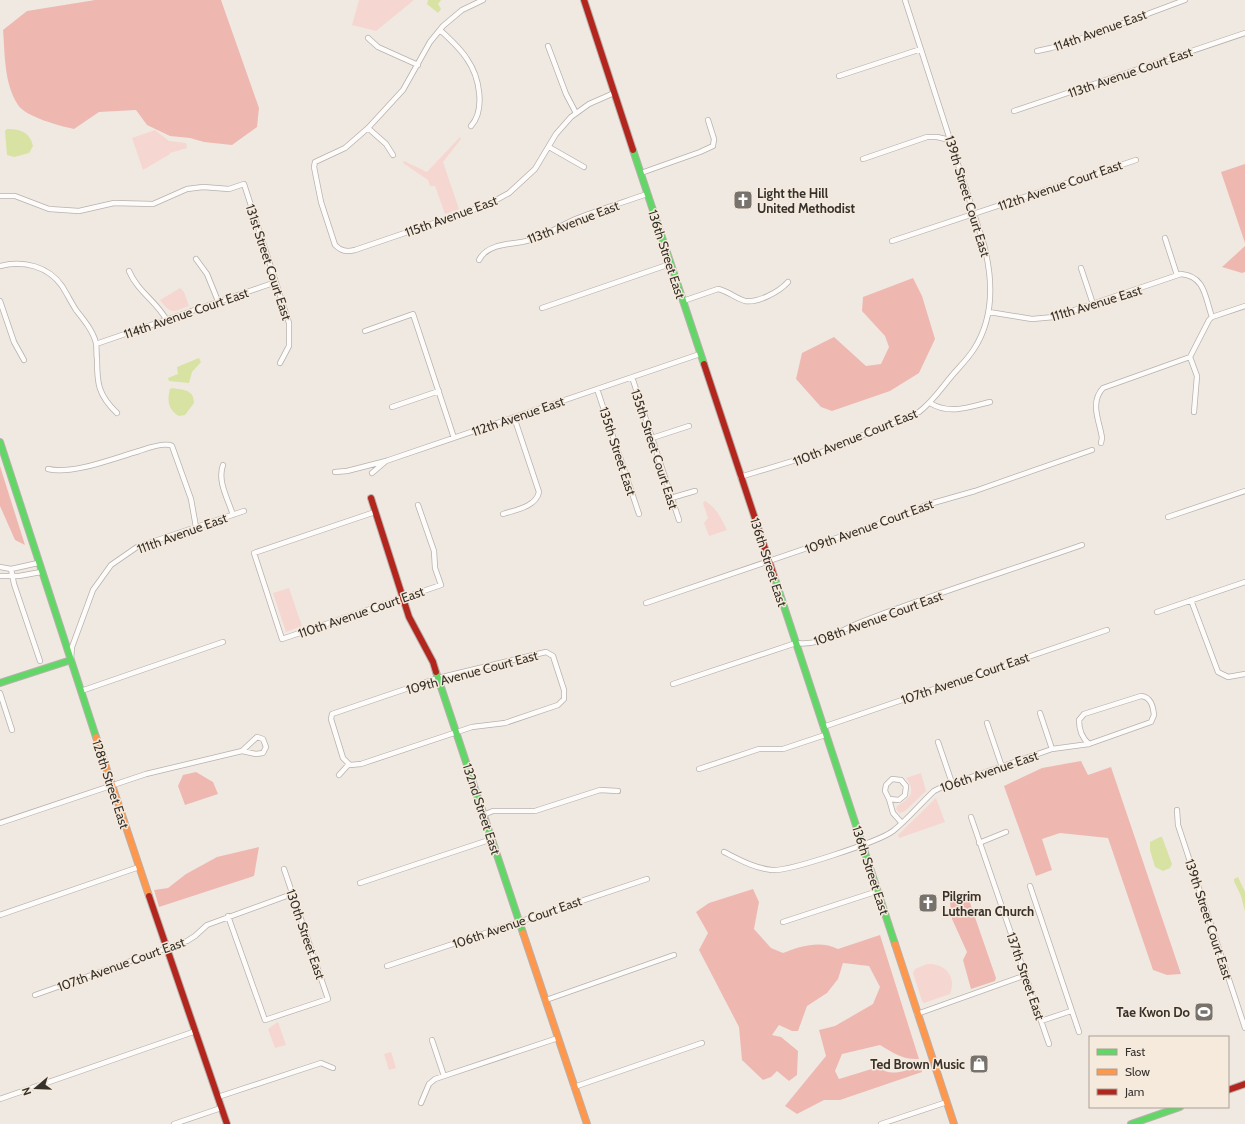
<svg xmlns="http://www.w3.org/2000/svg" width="1245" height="1124" viewBox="0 0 1245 1124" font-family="Cabin,sans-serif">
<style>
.green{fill:#f6d6d0}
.forest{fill:#eeb8b1}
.water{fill:#d7e2a3}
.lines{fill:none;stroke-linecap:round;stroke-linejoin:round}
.street-casing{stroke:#b7b1ac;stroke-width:6}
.fast-casing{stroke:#b7b1ac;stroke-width:8}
.slow-casing{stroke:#b7b1ac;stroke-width:8}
.jam-casing{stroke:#b7b1ac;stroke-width:8}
.street{stroke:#fdfcfb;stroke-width:4.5}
.fast{stroke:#63d668;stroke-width:6}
.slow{stroke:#ff974d;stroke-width:6}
.jam{stroke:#b3261e;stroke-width:6}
.labels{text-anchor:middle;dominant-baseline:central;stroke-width:3;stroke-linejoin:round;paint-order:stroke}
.street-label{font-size:13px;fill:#36322d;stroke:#f6eadc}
.poi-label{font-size:13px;font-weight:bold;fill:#36322d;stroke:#f6eadc;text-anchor:start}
</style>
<rect width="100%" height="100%" fill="#f0e9e2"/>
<path class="green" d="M359,0H414L376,31L352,25Z
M155,130L169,141L186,143L187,148L170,153V154L143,170L132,138Z
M460,137L461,139L443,162L459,209L445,214L435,186H430L428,180L403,163L404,161L427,172Z
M180,288L184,292L189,306C173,312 171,315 160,300Z
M705,501C717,508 721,518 727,530L709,536L704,523L708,518L703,503Z
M289,588L302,626L286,632L273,593Z
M921,773L926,791L905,811L900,813L896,809L897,806C909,799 917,792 906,778Z
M936,798L945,822L899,838L898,835Z
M927,964C945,963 957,976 950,994L924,1003L922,1001L913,973L915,969Z
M278,1022L286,1045L275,1048L268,1029Z
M391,1052L396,1068L389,1070L384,1054Z"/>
<path class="forest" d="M95,0H221L259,108L257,127L232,145L204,142L190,138L170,136L147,125L136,110L99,112L74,129C60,126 26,117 18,105C4,83 5,55 3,30L27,11Z
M1245,164V243L1221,172Z
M1245,246V272L1242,273L1222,267Z
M913,278L922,296L935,339L919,373L890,391L832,411L821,407L796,379L802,353L834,337L866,366L881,364L889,347L885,336L862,311L863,297Z
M0,466L25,545L15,540L0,506Z
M1081,761L1088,775L1111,767L1181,974L1167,975L1153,970L1108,838L1060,833L1042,839L1052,870L1036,876L1004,786L1042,768Z
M196,772L213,782L218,794L185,805L178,786L183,775Z
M259,847L254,876L159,907L154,890L168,888L186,874L217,857Z
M753,889L759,902L754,929L771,948L783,953C801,946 820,940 838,949L880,935L919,1059C903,1060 893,1053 880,1045L842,1054L835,1071L839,1079L878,1067C891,1078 905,1070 921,1066L922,1072L840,1100H824L797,1114L785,1106L826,1056L819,1030L835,1026L873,1004L880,987L869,966L843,963L838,979L827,993L807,1006L798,1031H792L779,1025L772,1035L781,1037L798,1051L797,1075L789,1081L777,1071L771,1077L763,1080L742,1060L739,1027L699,950L708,933L696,912L709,903Z
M965,895L968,897L996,978L995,981L971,989L963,960L967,952L952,919L950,902Z"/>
<path class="water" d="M428,0H441L438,4L441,9L438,13L427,4Z
M7,129C20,129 30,132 33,146L29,153L14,157L7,155L5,131Z
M199,358L201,362L192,372L189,383L169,381L168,378L178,374L177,367Z
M172,388C183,390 194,389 194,403L185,415L179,416C168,410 167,400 170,389Z
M1160,837H1162L1172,864L1170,868L1163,871L1155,867L1150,850V842Z
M1238,877L1245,892V911L1241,896L1234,881V879Z"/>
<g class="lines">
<g class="street-casing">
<path id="street" d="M483,0L462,10L443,26L430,42L403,90L368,128L345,148L315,162L314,167L321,202L335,245C341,251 346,252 355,250L487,205L509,193L535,169L556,134L571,117L589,104L614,93
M440,30C450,39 460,48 467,59C479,76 486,109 471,126
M368,38L378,47L418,65
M548,46L566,94L576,113
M1037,51L1051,48L1086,37L1185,0
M839,76L921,49
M1014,111L1245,33
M368,128L386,144L393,155
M549,147L584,167
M863,159L927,137H937L950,140
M641,173L700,152L713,146L714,139L708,120
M0,196H15L49,209L79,211L114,203L153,204L187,189L203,187L229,189L244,184L289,323V346L280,363
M1165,238L1177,275
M892,241L1136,160
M196,259L207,274L218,301
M479,260C486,245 508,244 522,242C544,238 558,226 578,218C601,209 624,202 647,194
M0,266C23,260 48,266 62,286C67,294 71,302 76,310C84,320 93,331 96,343C97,348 96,354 97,359C97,383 98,395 117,413
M1081,268L1093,304
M129,271C138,292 155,300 166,319
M0,301L14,342L24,360
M683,301L718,289C728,291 735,298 745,301C758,303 779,292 788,282
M542,308L670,264
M989,312L1032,319L1054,317L1181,274C1205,276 1205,297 1212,317L1209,320L1190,357L1197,376L1194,412
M1212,317L1245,306
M365,331L413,314L454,438
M96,344L276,282
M632,377L679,520
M597,389L639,514
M930,403C949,415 970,407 990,402
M392,407L439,391
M652,438L689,426
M1101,443L1102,438C1100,422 1089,403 1103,388L1190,357
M223,465C217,481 228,499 233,515
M48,469C73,475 114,458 139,451C148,448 161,443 170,445L172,446L191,499L196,527
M335,472L347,471L386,461L700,354
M372,473L386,461
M740,477L819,453L919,412C932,402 940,390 950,378C958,368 967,360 974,349C994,318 993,280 984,245L905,0
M671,498L695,491
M375,512L254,553L282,639L441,585L435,568L434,551L418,505
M503,514C515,510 536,507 539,492L514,417
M1168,517L1245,491
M0,567L11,569L38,563
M11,569L14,584L40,661
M0,576H19L41,572
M1191,600L1218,672L1228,677L1245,674
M646,603L910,513L926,505L975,491L1092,450
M1157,612L1245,582
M546,652L553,656L564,690V699L558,705L505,723L472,727L361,764L350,765L343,758L331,719L332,714L438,678Z
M71,659L72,647L93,590L111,565L137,547L244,511
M673,684L796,643C824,646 837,631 861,622C933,594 1008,571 1082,545
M81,691L223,642
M0,693L12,730
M1040,713L1052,749
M987,723L1002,767
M823,727L1107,630
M938,742L952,783
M699,769L759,749H783L825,735
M339,775L349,764
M889,799L885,791L886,785L892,779L901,780L906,786L905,795L899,800L889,799L893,813L901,822
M1177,810L1178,825L1245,1028
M483,815L493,811H535L600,790L618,791
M971,817L1049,1044
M0,823L146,774L242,751L257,737L263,739L266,747L263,753L256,754L242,751
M979,843L1006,832
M724,852C740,860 754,868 772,870C788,872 880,841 893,831C908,819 920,804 934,791L940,788L1052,749L1089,744L1151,722L1154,715C1153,706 1151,697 1141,696L1084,714L1079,720C1079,729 1082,738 1089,744
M360,883L492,839
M1030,886L1079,1032
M0,915L139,867
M228,916L265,1020L328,999L284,869
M783,922L878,891
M387,966L647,879
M35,995L187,941L195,936L207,925L292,894
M546,1000L674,955
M917,1014L1026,975
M1041,1021L1071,1011
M432,1040L444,1076
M574,1087L702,1043
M218,1097L321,1063L333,1068
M0,1099L196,1031
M421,1103L429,1084L435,1079L558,1038
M174,1124L221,1108
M881,1124L947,1102"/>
</g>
<g class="fast-casing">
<path id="fast" d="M633,150L704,364
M0,442L96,737
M775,579L895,944
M436,672L523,933
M0,683L71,660
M1131,1124L1180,1107"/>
</g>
<g class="slow-casing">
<path id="slow" d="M96,737L149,896
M523,933L587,1124
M895,944L954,1124"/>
</g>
<g class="jam-casing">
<path id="jam" d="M584,0L633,150
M704,364L775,579
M371,498L409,617L433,662L436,672
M149,896L227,1124
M1228,1090L1245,1084"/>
</g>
<use href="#street" class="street"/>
<use href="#fast" class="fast"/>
<use href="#slow" class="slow"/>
<use href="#jam" class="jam"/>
</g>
<defs>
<g id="church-square" transform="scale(1)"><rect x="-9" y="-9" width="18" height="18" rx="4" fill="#77726c" stroke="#f6eadc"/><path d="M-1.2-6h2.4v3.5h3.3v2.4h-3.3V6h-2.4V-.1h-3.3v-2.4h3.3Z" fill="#fff"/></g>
<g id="stadium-square" transform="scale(1)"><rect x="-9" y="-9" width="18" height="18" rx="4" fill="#77726c" stroke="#f6eadc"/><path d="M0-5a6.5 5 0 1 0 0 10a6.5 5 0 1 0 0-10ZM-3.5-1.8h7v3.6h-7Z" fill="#fff"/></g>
<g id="shop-square" transform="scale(1)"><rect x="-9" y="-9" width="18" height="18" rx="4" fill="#77726c" stroke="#f6eadc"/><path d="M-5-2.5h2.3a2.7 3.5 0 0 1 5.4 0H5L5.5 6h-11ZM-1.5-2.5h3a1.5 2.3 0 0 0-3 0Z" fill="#fff"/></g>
</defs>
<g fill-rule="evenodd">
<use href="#church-square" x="743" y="200"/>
<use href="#church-square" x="928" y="903"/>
<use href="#stadium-square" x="1204" y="1012"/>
<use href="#shop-square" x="979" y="1064"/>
</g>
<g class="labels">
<g class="street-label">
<text transform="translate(1100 30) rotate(-20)">114th Avenue East</text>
<text transform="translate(1130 72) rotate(-19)">113th Avenue Court East</text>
<text transform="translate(1060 185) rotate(-19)">112th Avenue Court East</text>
<text transform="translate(968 196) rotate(73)">139th Street Court East</text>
<text transform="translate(451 216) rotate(-20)">115th Avenue East</text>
<text transform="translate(573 222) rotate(-21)">113th Avenue East</text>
<text transform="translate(667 254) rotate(72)">136th Street East</text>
<text transform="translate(269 262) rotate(72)">131st Street Court East</text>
<text transform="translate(1096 303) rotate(-17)">111th Avenue East</text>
<text transform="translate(186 313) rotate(-19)">114th Avenue Court East</text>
<text transform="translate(518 416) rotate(-19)">112th Avenue East</text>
<text transform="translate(855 437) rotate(-22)">110th Avenue Court East</text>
<text transform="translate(655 449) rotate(72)">135th Street Court East</text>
<text transform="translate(618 451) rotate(72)">135th Street East</text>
<text transform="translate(869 526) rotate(-20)">109th Avenue Court East</text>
<text transform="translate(182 533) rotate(-20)">111th Avenue East</text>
<text transform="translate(769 562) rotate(72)">136th Street East</text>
<text transform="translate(361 612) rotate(-19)">110th Avenue Court East</text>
<text transform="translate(878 618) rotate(-20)">108th Avenue Court East</text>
<text transform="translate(472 672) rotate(-15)">109th Avenue Court East</text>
<text transform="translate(965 678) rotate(-19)">107th Avenue Court East</text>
<text transform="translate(989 771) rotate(-19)">106th Avenue East</text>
<text transform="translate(111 784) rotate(72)">128th Street East</text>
<text transform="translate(482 809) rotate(72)">132nd Street East</text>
<text transform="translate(871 870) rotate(72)">136th Street East</text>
<text transform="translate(1209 919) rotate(72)">139th Street Court East</text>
<text transform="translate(517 922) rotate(-19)">106th Avenue Court East</text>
<text transform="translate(306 934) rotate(71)">130th Street East</text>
<text transform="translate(121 964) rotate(-20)">107th Avenue Court East</text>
<text transform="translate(1026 976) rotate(71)">137th Street East</text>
</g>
<g class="poi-label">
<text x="757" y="193">Light the Hill<tspan x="757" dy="15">United Methodist</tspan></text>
<text x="942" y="896">Pilgrim<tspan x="942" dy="15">Lutheran Church</tspan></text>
<text x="1190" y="1012" text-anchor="end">Tae Kwon Do</text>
<text x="965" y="1064" text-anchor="end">Ted Brown Music</text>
</g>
</g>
<rect x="1089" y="1036" width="140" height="72" fill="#f6eadc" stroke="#a9a096"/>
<rect x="1097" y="1049" width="20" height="6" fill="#63d668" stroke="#a9a096"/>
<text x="1125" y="1056" font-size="12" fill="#36322d">Fast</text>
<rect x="1097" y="1069" width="20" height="6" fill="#ff974d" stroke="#a9a096"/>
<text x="1125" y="1076" font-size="12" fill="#36322d">Slow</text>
<rect x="1097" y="1089" width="20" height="6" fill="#b3261e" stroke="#a9a096"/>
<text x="1125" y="1096" font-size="12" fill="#36322d">Jam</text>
<g transform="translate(36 1088) rotate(251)" stroke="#f6eadc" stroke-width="3" paint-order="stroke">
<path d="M0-3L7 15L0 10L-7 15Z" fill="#36322d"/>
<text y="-6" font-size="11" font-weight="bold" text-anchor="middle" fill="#36322d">N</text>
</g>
</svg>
